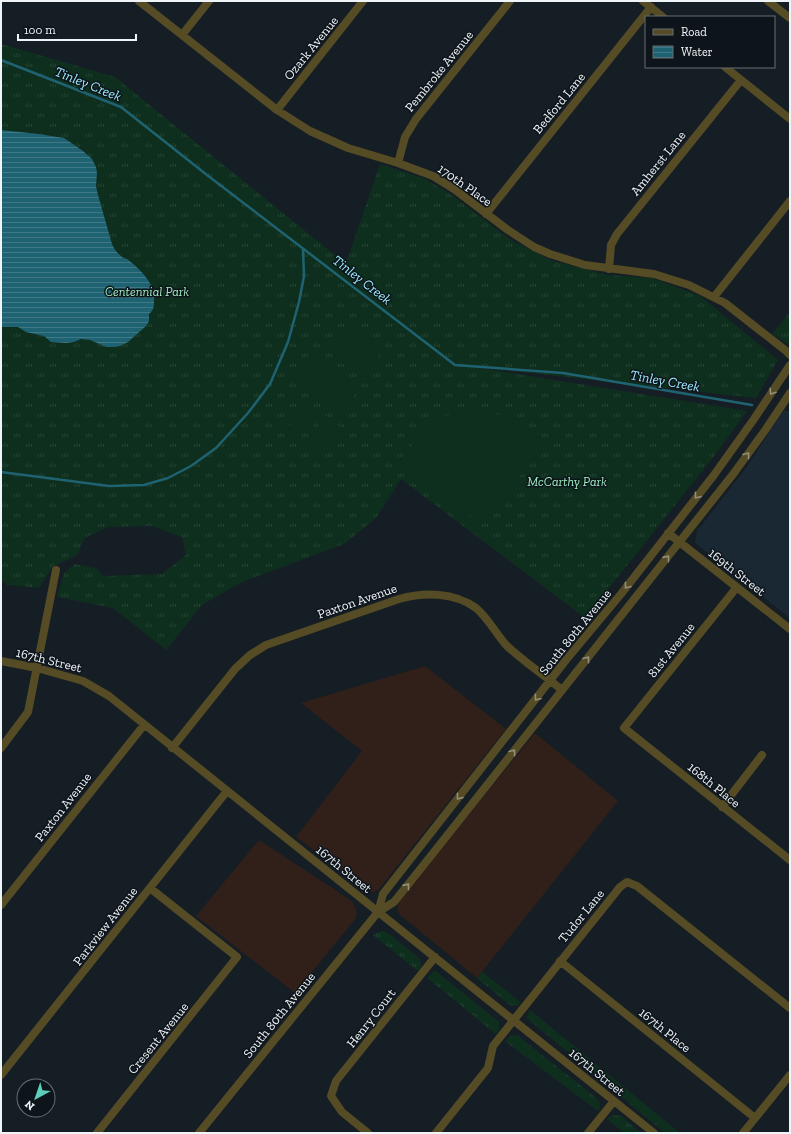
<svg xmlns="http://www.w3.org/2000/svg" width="791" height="1134" viewBox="0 0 791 1134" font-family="'Zilla Slab',serif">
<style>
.commercial{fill:#311f19}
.built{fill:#1a2833}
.grass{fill:url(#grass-tufts)}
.pitch{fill:#0e2f1e}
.water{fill:url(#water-rules)}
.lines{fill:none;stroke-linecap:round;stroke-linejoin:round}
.stream{stroke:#1f6271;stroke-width:2.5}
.minor{stroke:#554b24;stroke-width:8}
.oneway{stroke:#938f79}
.labels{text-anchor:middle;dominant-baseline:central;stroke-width:3;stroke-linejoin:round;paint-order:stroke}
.street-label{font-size:13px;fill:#eff4f9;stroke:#0d151b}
.park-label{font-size:13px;font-style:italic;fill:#9eecbf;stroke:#0d151b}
.water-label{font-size:14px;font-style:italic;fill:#9ce9fb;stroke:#0d151b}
</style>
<defs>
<pattern id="grass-tufts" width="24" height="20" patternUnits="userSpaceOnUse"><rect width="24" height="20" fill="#0e2f1e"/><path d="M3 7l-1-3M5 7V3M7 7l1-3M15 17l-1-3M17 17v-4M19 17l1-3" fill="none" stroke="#264434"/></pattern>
<pattern id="water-rules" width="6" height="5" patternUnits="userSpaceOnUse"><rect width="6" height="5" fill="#1f6271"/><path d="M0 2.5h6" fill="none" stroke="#407986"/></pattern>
</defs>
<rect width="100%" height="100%" fill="#161e25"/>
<path class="commercial" d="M425,666L506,729L379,889L374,892L368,891L296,837L362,751L301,703Z
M535,733L618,801L477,978L399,914L397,908L399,902L404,894Z
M259,840L352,901L355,907L357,913L356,918L295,993L196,916Z"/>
<path class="built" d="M784,410L790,412V618L695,543L697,531L746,468Z"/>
<path class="grass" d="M1,44L115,77L346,264L380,164L423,178L449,193L511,240L550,260L608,275L652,278L700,296L778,360L756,398L468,366L747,411L715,455L585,618L401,479L376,518L344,544L242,582L202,605L166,650L113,608L57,597L64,573L75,564L96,568L103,576L162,574L186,555L182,537L152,526L107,527L85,538L76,556L53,566L39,588L8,585L1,580Z
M790,312V344L786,343L772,334Z
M383,931L388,933L420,959L421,966L418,971L373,935L379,932Z
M434,971L437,972L498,1021C501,1026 499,1029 496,1034L427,978Z
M482,972L520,1002L518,1006L510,1005L477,978Z
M530,1010L680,1133H665C620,1096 575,1057 529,1020L527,1017Z
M514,1035L518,1036L595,1097C599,1101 602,1106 598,1111L505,1041L510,1036Z
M613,1115L621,1116L641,1133H625L607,1119Z"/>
<path class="pitch" d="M349,321L383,350L362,377L327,350Z
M314,355L359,389L339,415L294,381Z
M306,407L314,414L297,434L289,427Z
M481,409L515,420L547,443L481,524L400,460L415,441L433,423L455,411Z
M326,416L340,427L317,455L304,444Z"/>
<path class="water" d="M1,130L39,134L64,138L83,151L92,159L96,167L97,173L96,186L98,195L112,244C114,249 117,253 121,256C123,258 125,258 127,259C140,269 155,283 154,300C154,306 154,310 149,314V321L146,326L128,342L120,346L115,347H106L90,340L81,339L74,342L66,343L51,342L44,336L26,332L18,327H1Z"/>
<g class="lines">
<path class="stream" d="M1,60L121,107L207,175L455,365L563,373L752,405
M1,472L109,486L144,485L168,478L191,466L216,448L248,413L270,384L288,342L299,302L304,276L303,250"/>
<path class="minor" d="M139,1L277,110L310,131L348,148L398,163L433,176L454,189L508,230L534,247L550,254L585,265L654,274L689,285L725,303L785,350L790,355
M643,1L663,17
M768,1L790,18
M182,35L209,1
M725,67L790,119
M277,110L363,1
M398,163L405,137L416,119L510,1
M486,214L651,7
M609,269L611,245L617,234L741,80
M714,297L790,201
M668,533L790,629
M737,587L624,728L790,860
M1,661L37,668L83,681L109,696L654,1133
M1,748L28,712L56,570
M172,748L235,669L250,655L266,645L399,599C424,592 454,592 476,608C489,619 496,634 507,646C523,661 545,676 562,690
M722,807L762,755
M1,905L144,725
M378,912L383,894L566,660L621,594L714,475L754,419L790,365
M560,961L755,1118
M1,1075L227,791
M97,1133L237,957L150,888
M199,1133L378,912L394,902L434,852L734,473L766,429L790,393
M368,1133L342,1112L331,1096L336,1081L435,957
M436,1133L488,1068L493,1046L620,887L627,882L637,886L790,1008
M588,1133L614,1101
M743,1133L790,1075"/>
</g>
<defs><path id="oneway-chevron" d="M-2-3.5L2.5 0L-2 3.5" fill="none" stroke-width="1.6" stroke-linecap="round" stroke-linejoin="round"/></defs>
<g class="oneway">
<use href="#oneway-chevron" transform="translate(772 392) rotate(124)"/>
<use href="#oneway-chevron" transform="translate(747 455) rotate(-53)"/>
<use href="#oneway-chevron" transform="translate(697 496) rotate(128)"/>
<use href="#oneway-chevron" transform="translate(667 558) rotate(-51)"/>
<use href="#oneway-chevron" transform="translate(627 586) rotate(128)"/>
<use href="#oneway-chevron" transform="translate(587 659) rotate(-52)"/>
<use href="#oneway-chevron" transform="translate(537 698) rotate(128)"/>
<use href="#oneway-chevron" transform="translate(513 752) rotate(-52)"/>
<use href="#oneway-chevron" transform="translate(459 797) rotate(128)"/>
<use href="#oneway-chevron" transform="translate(407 886) rotate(-51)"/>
</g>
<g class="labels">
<g class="street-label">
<text transform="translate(311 48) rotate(-51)">Ozark Avenue</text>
<text transform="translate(439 71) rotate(-51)">Pembroke Avenue</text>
<text transform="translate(559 103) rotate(-51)">Bedford Lane</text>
<text transform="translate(658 163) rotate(-51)">Amherst Lane</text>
<text transform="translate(465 185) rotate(35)">170th Place</text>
<text transform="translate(737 572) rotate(38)">169th Street</text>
<text transform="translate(357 601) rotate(-19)">Paxton Avenue</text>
<text transform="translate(575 632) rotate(-51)">South 80th Avenue</text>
<text transform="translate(671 650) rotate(-51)">81st Avenue</text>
<text transform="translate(49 660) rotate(14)">167th Street</text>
<text transform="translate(714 785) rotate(39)">168th Place</text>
<text transform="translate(63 807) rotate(-52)">Paxton Avenue</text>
<text transform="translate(344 869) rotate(39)">167th Street</text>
<text transform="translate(581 916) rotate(-51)">Tudor Lane</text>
<text transform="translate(105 926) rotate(-52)">Parkview Avenue</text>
<text transform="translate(279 1015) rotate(-51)">South 80th Avenue</text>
<text transform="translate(371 1018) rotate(-52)">Henry Court</text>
<text transform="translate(665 1030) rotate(39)">167th Place</text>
<text transform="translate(158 1038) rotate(-51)">Cresent Avenue</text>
<text transform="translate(597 1072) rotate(39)">167th Street</text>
</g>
<g class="park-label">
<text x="147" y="291">Centennial Park</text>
<text x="567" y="481">McCarthy Park</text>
</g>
<g class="water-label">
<text transform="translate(88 84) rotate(22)">Tinley Creek</text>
<text transform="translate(362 280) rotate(38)">Tinley Creek</text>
<text transform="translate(665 381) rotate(10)">Tinley Creek</text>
</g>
</g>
<rect width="791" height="1134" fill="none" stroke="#eff4f9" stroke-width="4"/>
<rect x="645" y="16" width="130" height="52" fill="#0d151b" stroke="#676e74"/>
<rect x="653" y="29" width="20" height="6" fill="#554b24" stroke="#676e74"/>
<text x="681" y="36" font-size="12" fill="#eff4f9">Road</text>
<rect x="653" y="46" width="20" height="12" fill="url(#water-rules)" stroke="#676e74"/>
<text x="681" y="56" font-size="12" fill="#eff4f9">Water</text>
<g transform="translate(36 1098) rotate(220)"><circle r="19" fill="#0d151b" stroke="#676e74"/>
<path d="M0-3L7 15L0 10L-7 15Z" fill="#5bcebc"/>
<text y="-6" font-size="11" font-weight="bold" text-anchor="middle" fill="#eff4f9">N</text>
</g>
<path d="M18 34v6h118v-6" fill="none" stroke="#eff4f9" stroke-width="2"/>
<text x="24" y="34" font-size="12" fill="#eff4f9" stroke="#0d151b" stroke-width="3" paint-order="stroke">100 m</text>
</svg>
